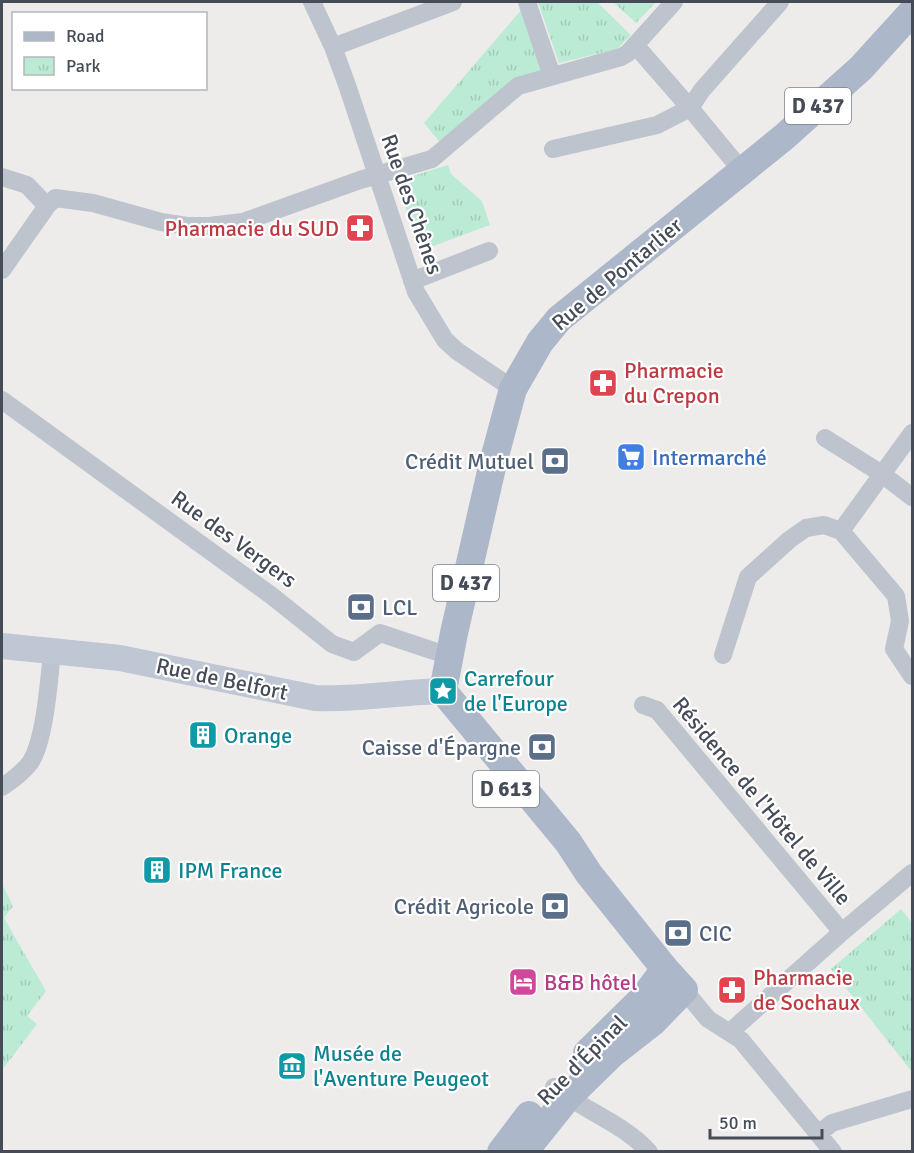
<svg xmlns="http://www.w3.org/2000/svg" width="914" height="1153" viewBox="0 0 914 1153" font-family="Signika,sans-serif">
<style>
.park{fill:url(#park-tufts)}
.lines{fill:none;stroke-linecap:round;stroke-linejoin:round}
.minor{stroke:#bdc4cd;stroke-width:18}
.secondary{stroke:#bfc6d4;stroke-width:26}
.primary{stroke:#acb7c9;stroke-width:28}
.labels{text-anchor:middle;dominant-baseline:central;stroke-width:4.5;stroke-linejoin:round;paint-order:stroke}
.shield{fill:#fff;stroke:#7d8289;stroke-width:1.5}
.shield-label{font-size:21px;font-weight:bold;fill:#454c57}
.street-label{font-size:22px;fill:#454c57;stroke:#fff}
.health-label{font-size:22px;fill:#be3a42;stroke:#fff;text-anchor:start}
.shop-label{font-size:22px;fill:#366cbe;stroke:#fff;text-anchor:start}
.service-label{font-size:22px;fill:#4e5e75;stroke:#fff;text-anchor:end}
.culture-label{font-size:22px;fill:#0d838f;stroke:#fff;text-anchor:start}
.hotel-label{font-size:22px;fill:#b23c85;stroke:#fff;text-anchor:start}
</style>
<defs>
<pattern id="park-tufts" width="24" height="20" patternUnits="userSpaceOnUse" patternTransform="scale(1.5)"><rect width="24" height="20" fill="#bbebd4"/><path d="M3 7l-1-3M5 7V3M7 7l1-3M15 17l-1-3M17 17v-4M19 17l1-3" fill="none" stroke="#a2cbb8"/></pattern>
</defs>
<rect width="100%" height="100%" fill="#eeeceb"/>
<path class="park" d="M538,2H597L631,35L617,49L559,63Z
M613,2H656L636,23Z
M522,9L544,74L442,145L424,123Z
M448,165L451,174L482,201L490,225L420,251L397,181Z
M2,884L13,906L4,918L46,991L27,1016L37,1024L2,1070Z
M901,909L912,923V1072L831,969Z"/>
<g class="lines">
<path class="minor" d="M312,2L333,47L347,85L416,292L445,340L457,351L513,389
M527,2L552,76
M636,46L690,108L742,171
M333,47L453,2
M553,149L657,125L690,108L702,90L780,2
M2,177L27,185L47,206
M2,270L47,206L55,198L93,203L161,222L187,226H209L243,222L360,180L432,159L518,86L621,57L628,53L674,2
M412,281L489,251
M2,400L272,596L332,644L354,652L380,633L449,656
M825,438L882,474L912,497
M841,531L912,433
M723,655L748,577L789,540L806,528L824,525L841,531L896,596L900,621L894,649L912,676
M643,705L657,710L842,932
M2,787C13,780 22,773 30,763C45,741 49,680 52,652
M684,990L708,1019L741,1040L833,1152
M730,1032L842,932L912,873
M554,1087C583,1110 626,1125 649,1152
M818,1134L832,1123L912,1099"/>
<path class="secondary" d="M2,646L120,658L315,698C358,700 400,692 443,691"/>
<path class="primary" d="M443,691L454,633L493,463L513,389L540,342L559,319L784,137L861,68L912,12
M443,691L568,842L589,874L665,969L684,990L653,1022L612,1054L568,1097L524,1152
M587,1053L644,997L665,969
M501,1152L529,1115"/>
</g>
<defs>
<g id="pharmacy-square" transform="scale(1.5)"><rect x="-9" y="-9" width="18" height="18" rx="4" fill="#e0444e" stroke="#fff"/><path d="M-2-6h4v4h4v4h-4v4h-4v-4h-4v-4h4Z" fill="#fff"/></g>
<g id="supermarket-square" transform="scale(1.5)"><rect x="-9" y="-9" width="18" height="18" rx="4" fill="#3f7fe0" stroke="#fff"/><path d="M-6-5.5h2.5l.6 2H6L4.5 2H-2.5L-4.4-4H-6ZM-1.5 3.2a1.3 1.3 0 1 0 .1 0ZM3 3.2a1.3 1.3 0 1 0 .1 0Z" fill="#fff"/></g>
<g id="bank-square" transform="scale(1.5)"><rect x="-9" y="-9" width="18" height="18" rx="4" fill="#5c6f8a" stroke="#fff"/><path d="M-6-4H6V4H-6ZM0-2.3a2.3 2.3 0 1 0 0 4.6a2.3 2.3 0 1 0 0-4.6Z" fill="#fff"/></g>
<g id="sight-square" transform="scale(1.5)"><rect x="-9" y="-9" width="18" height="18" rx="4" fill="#0f9aa8" stroke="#fff"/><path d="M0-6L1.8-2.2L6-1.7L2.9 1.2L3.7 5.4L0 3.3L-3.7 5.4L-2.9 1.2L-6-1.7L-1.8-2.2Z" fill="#fff"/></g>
<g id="building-square" transform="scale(1.5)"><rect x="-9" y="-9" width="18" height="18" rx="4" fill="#0f9aa8" stroke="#fff"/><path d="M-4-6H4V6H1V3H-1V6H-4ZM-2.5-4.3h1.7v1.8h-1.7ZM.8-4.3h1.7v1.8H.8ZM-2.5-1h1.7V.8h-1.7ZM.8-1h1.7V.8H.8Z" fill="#fff"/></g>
<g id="hotel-square" transform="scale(1.5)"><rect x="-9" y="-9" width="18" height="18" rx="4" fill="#d1479c" stroke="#fff"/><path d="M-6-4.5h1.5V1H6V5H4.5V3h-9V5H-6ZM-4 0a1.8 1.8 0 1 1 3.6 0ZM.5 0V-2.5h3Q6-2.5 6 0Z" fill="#fff"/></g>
<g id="museum-square" transform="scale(1.5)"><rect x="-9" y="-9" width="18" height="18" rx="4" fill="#0f9aa8" stroke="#fff"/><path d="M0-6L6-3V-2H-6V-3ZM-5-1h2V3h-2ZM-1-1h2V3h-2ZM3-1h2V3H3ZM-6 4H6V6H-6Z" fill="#fff"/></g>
</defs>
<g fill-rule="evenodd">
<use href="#pharmacy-square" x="360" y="228"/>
<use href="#pharmacy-square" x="603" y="383"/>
<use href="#supermarket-square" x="631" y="457"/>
<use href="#bank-square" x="555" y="461"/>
<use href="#bank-square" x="361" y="607"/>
<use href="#sight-square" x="443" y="691"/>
<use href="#building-square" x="203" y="735"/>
<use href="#bank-square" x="542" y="747"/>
<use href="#building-square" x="157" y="870"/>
<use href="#bank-square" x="555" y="906"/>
<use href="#bank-square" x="678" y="933"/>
<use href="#hotel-square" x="523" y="982"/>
<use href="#pharmacy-square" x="732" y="990"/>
<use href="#museum-square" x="292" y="1066"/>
</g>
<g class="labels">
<g class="shield">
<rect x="785" y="88" width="66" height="36" rx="4.5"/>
<rect x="433" y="565" width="66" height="36" rx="4.5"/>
<rect x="473" y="771" width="66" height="36" rx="4.5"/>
</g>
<g class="shield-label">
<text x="818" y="106">D 437</text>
<text x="466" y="583">D 437</text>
<text x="506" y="789">D 613</text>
</g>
<g class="street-label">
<text transform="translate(412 204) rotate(71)">Rue des Chênes</text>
<text transform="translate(617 274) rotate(-40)">Rue de Pontarlier</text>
<text transform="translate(234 539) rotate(36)">Rue des Vergers</text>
<text transform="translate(222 679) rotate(12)">Rue de Belfort</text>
<text transform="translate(762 801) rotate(50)">Résidence de l'Hôtel de Ville</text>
<text transform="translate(582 1060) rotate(-45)">Rue d'Épinal</text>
</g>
<g class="health-label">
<text x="339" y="228" text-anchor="end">Pharmacie du SUD</text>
<text x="624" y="370">Pharmacie<tspan x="624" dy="25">du Crepon</tspan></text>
<text x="753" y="977">Pharmacie<tspan x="753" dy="25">de Sochaux</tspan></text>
</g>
<g class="shop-label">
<text x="652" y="457">Intermarché</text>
</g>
<g class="service-label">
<text x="534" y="461">Crédit Mutuel</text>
<text x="382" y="607" text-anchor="start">LCL</text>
<text x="521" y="747">Caisse d'Épargne</text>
<text x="534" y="906">Crédit Agricole</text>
<text x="699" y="933" text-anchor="start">CIC</text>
</g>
<g class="culture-label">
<text x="464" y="678">Carrefour<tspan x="464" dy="25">de l'Europe</tspan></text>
<text x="224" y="735">Orange</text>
<text x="178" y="870">IPM France</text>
<text x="313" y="1053">Musée de<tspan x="313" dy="25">l'Aventure Peugeot</tspan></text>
</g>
<g class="hotel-label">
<text x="544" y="982">B&amp;B hôtel</text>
</g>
</g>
<rect width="914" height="1153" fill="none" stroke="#454c57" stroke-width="6"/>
<rect x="12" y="12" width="195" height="78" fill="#ffffff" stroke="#b5b7bc" stroke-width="1.5"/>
<rect x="24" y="32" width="30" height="9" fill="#acb7c9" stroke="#b5b7bc" stroke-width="1.5"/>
<text x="66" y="42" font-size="18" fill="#454c57">Road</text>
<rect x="24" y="57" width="30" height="18" fill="url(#park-tufts)" stroke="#b5b7bc" stroke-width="1.5"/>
<text x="66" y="72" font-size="18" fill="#454c57">Park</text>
<path d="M710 1129v9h112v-9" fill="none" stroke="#454c57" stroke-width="3"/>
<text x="719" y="1129" font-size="18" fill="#454c57" stroke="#ffffff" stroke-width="4.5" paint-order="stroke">50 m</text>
</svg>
